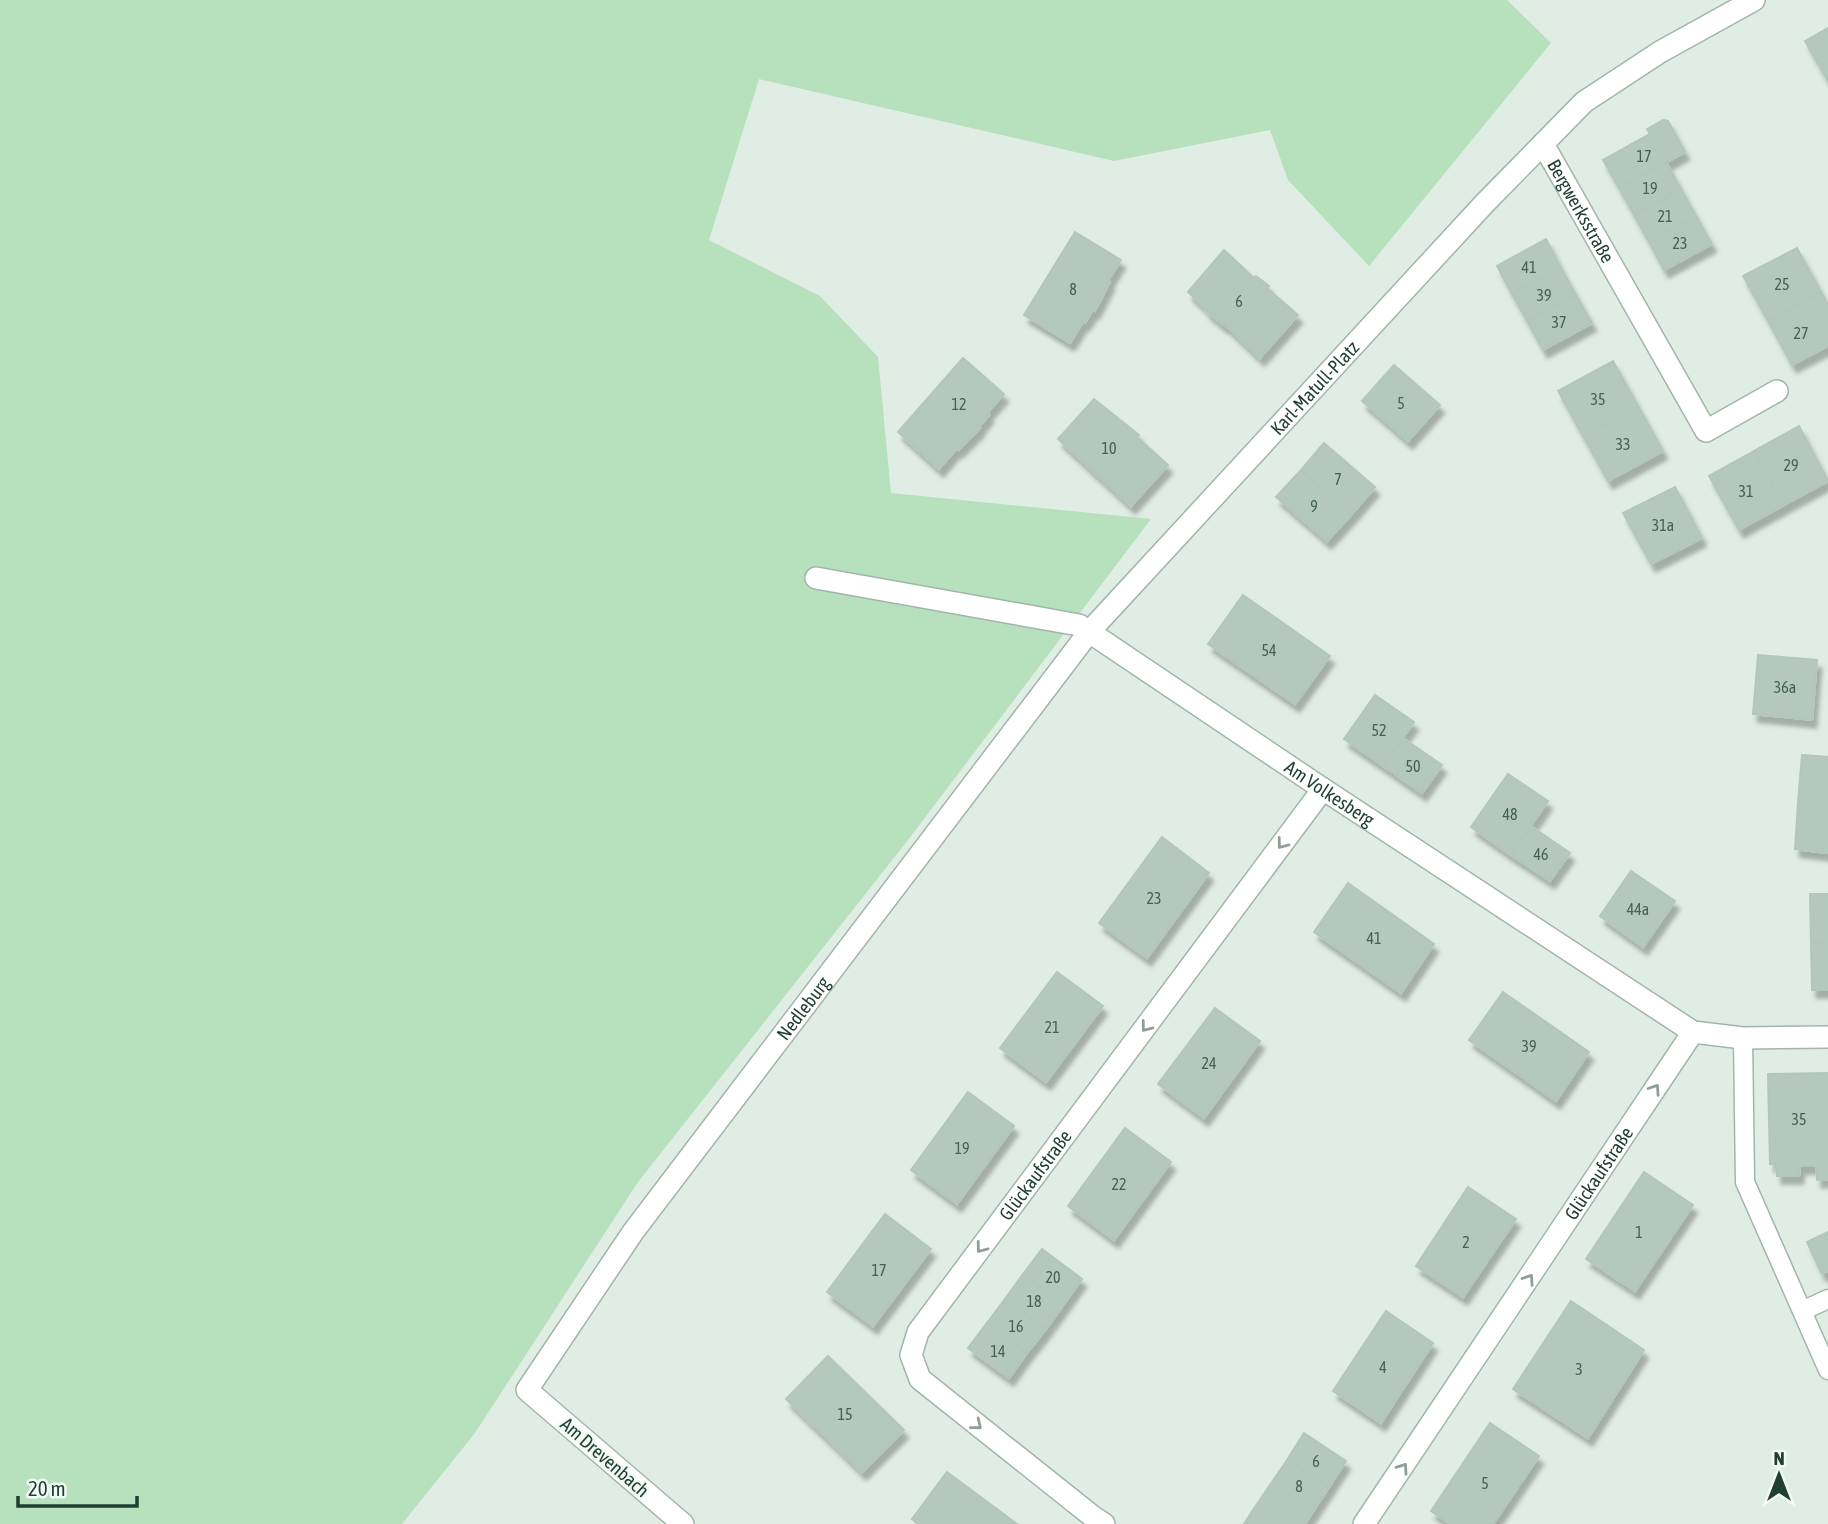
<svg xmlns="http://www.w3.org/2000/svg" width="1828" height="1524" viewBox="0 0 1828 1524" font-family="'Asap Condensed',sans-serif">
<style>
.green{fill:#b7e0bc}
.building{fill:#b5c8be;stroke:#b2c7bb;stroke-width:2;filter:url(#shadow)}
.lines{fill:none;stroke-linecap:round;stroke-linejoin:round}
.lane-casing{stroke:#a2b5ac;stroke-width:21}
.street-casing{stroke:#a2b5ac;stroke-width:24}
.lane{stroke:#fff;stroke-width:18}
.street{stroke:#fff;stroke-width:21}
.oneway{stroke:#8f9f98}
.labels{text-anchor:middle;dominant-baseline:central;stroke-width:5;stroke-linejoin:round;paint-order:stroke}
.number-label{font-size:16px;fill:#446155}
.street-label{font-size:19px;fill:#1f3f32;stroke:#f1f9f4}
</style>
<defs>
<filter id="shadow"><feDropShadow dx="4.5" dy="8" stdDeviation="2" flood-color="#0004"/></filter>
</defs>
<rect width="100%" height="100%" fill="#e0ede5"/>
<path class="green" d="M0,0H1507L1551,43L1369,266L1288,180L1270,130L1114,161L759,79L709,240L820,296L878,357L891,493L1151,519L908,840L638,1182L475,1433L402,1524H0Z"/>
<path class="building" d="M1828,28V81L1805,41Z
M1663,120L1668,121L1685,152L1619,188L1603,160L1650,134L1647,129Z
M1666,162L1681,189L1634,215L1619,188Z
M1681,189L1696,216L1649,242L1634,215Z
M1696,216L1712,244L1664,270L1649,242Z
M1075,232L1121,260L1108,281L1110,282L1095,311L1093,310L1085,323L1083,322L1070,343L1024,315Z
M1546,239L1561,268L1512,294L1497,266Z
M1797,248L1821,292L1768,321L1743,276Z
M1224,250L1254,278L1256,276L1269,286L1267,288L1298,315L1260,358L1224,324L1223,325L1206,311L1207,310L1188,292Z
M1561,268L1576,295L1527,321L1512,294Z
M1821,292L1828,305V346L1792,365L1768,321Z
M1576,295L1592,323L1543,350L1527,321Z
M963,358L1004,394L987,413L989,415L979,427L980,428L958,450L956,449L939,469L898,432Z
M1613,361L1638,406L1583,436L1558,391Z
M1394,365L1440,405L1408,441L1362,401Z
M1094,399L1139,435L1137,437L1168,465L1131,506L1058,439Z
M1638,406L1663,451L1608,481L1583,436Z
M1799,426L1828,481L1784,505L1754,451Z
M1324,443L1375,487L1351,515L1301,470Z
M1754,451L1784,505L1739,530L1709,476Z
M1301,470L1351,515L1327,541L1276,497Z
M1675,487L1702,538L1651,564L1623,513Z
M1243,595L1330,656L1295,704L1208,644Z
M1758,655L1817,660L1812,720L1753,714Z
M1375,695L1414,722L1383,766L1344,739Z
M1403,738L1442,765L1422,793L1383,766Z
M1802,755L1828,757V804L1798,802Z
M1508,774L1548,801L1511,855L1471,827Z
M1798,802L1828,804V853L1795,849Z
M1531,826L1570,853L1550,881L1511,855Z
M1162,837L1209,873L1147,958L1099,923Z
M1631,871L1675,901L1643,947L1600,916Z
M1348,883L1434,944L1401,993L1314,932Z
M1810,894H1828V942H1811Z
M1811,942H1828V990H1812Z
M1057,972L1103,1006L1046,1082L1000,1048Z
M1503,992L1589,1052L1556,1101L1469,1040Z
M1215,1008L1260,1041L1204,1118L1158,1084Z
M1828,1073V1179L1817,1180L1816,1166H1800L1799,1176H1777L1776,1164H1770L1768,1074Z
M968,1092L1014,1126L957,1204L911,1170Z
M1125,1128L1171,1162L1114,1240L1068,1206Z
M1644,1172L1693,1205L1635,1291L1586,1259Z
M1468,1187L1516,1219L1463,1297L1416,1266Z
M885,1214L931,1249L873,1326L827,1292Z
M1828,1232V1271L1822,1274L1807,1242Z
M1042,1249L1082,1279L1064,1304L1023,1274Z
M1023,1274L1064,1304L1046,1329L1005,1299Z
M1005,1299L1046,1329L1027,1353L987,1323Z
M1571,1301L1644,1350L1588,1438L1513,1389Z
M1386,1311L1433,1343L1381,1423L1333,1391Z
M987,1323L1027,1353L1009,1378L968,1348Z
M828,1356L904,1430L862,1472L786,1399Z
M1490,1423L1539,1456L1493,1524H1450L1431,1511Z
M1304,1433L1346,1461L1329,1487L1287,1460Z
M1287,1460L1329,1487L1312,1513L1270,1485Z
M947,1472L1017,1524H918L912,1519Z
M1270,1485L1312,1513L1305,1524H1274L1253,1510Z
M1253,1510L1274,1524H1244Z"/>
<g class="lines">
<g class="lane-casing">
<path id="lane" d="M1743,1038L1745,1182L1828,1370
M1802,1311L1828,1299"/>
</g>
<g class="street-casing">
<g id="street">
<path id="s1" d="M1543,144L1706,431L1777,391"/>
<path id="s2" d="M816,578L1079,625L1323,789L1693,1032L1743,1038L1828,1037"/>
<path id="s3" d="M683,1524L527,1390L633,1232L1089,632L1484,204L1584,102L1660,52L1754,0"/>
<path id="s4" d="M1104,1524L1092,1516L920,1379L911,1355L918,1332L1323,789"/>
<path id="s5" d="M1364,1524L1693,1032"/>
</g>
</g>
<use href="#lane" class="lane"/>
<use href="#street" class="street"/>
</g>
<defs><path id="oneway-chevron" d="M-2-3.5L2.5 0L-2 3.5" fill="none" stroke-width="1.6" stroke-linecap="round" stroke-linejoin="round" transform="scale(1.75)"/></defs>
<g class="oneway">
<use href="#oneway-chevron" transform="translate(1282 844) rotate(127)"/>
<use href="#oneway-chevron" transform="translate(1146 1027) rotate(127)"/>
<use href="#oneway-chevron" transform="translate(1655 1089) rotate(-56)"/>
<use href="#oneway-chevron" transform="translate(981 1248) rotate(127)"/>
<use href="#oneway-chevron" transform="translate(1529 1279) rotate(-56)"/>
<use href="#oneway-chevron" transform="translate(977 1425) rotate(39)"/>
<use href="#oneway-chevron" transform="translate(1403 1468) rotate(-55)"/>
</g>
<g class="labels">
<g class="number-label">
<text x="1644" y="156">17</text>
<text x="1650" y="188">19</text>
<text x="1665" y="216">21</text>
<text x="1680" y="243">23</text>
<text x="1529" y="267">41</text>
<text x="1782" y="284">25</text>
<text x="1073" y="289">8</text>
<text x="1544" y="295">39</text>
<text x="1239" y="301">6</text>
<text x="1559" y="322">37</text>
<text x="1801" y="333">27</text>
<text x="1598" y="399">35</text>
<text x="1401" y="403">5</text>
<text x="959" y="404">12</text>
<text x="1623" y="444">33</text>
<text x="1109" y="448">10</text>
<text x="1791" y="465">29</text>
<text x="1338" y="479">7</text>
<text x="1746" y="491">31</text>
<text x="1314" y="506">9</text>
<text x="1663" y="525">31a</text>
<text x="1269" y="650">54</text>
<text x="1785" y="687">36a</text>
<text x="1379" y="730">52</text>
<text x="1413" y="766">50</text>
<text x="1510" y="814">48</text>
<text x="1541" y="854">46</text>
<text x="1154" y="898">23</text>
<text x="1638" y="909">44a</text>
<text x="1374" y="938">41</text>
<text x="1052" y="1027">21</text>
<text x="1529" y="1046">39</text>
<text x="1209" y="1063">24</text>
<text x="1799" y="1119">35</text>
<text x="962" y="1148">19</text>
<text x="1119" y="1184">22</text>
<text x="1639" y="1232">1</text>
<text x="1466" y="1242">2</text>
<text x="879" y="1270">17</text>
<text x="1053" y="1277">20</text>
<text x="1034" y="1301">18</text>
<text x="1016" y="1326">16</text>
<text x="998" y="1351">14</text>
<text x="1383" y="1367">4</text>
<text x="1579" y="1369">3</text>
<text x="845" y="1414">15</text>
<text x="1316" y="1461">6</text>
<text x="1485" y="1483">5</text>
<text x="1299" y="1486">8</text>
</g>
<g class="street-label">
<text stroke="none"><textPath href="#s1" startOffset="77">Bergwerksstraße</textPath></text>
<text stroke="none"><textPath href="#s3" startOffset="1482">Karl-Matull-Platz</textPath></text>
<text stroke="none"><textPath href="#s2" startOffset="569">Am Volkesberg</textPath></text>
<text stroke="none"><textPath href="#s3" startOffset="677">Nedleburg</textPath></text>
<text stroke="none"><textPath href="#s5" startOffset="422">Glückaufstraße</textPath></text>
<text stroke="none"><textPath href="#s4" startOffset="480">Glückaufstraße</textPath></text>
<text transform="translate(605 1457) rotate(41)">Am Drevenbach</text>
</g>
</g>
<g transform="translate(1779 1475)" stroke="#f1f9f4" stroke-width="5" paint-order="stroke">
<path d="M0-5L12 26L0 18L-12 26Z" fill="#1f3f32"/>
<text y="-10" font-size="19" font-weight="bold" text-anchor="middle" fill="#1f3f32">N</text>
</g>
<path d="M18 1496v10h119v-10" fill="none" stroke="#1f3f32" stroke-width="3.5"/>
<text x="28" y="1496" font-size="21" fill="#1f3f32" stroke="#f1f9f4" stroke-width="5" paint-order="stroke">20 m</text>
</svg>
